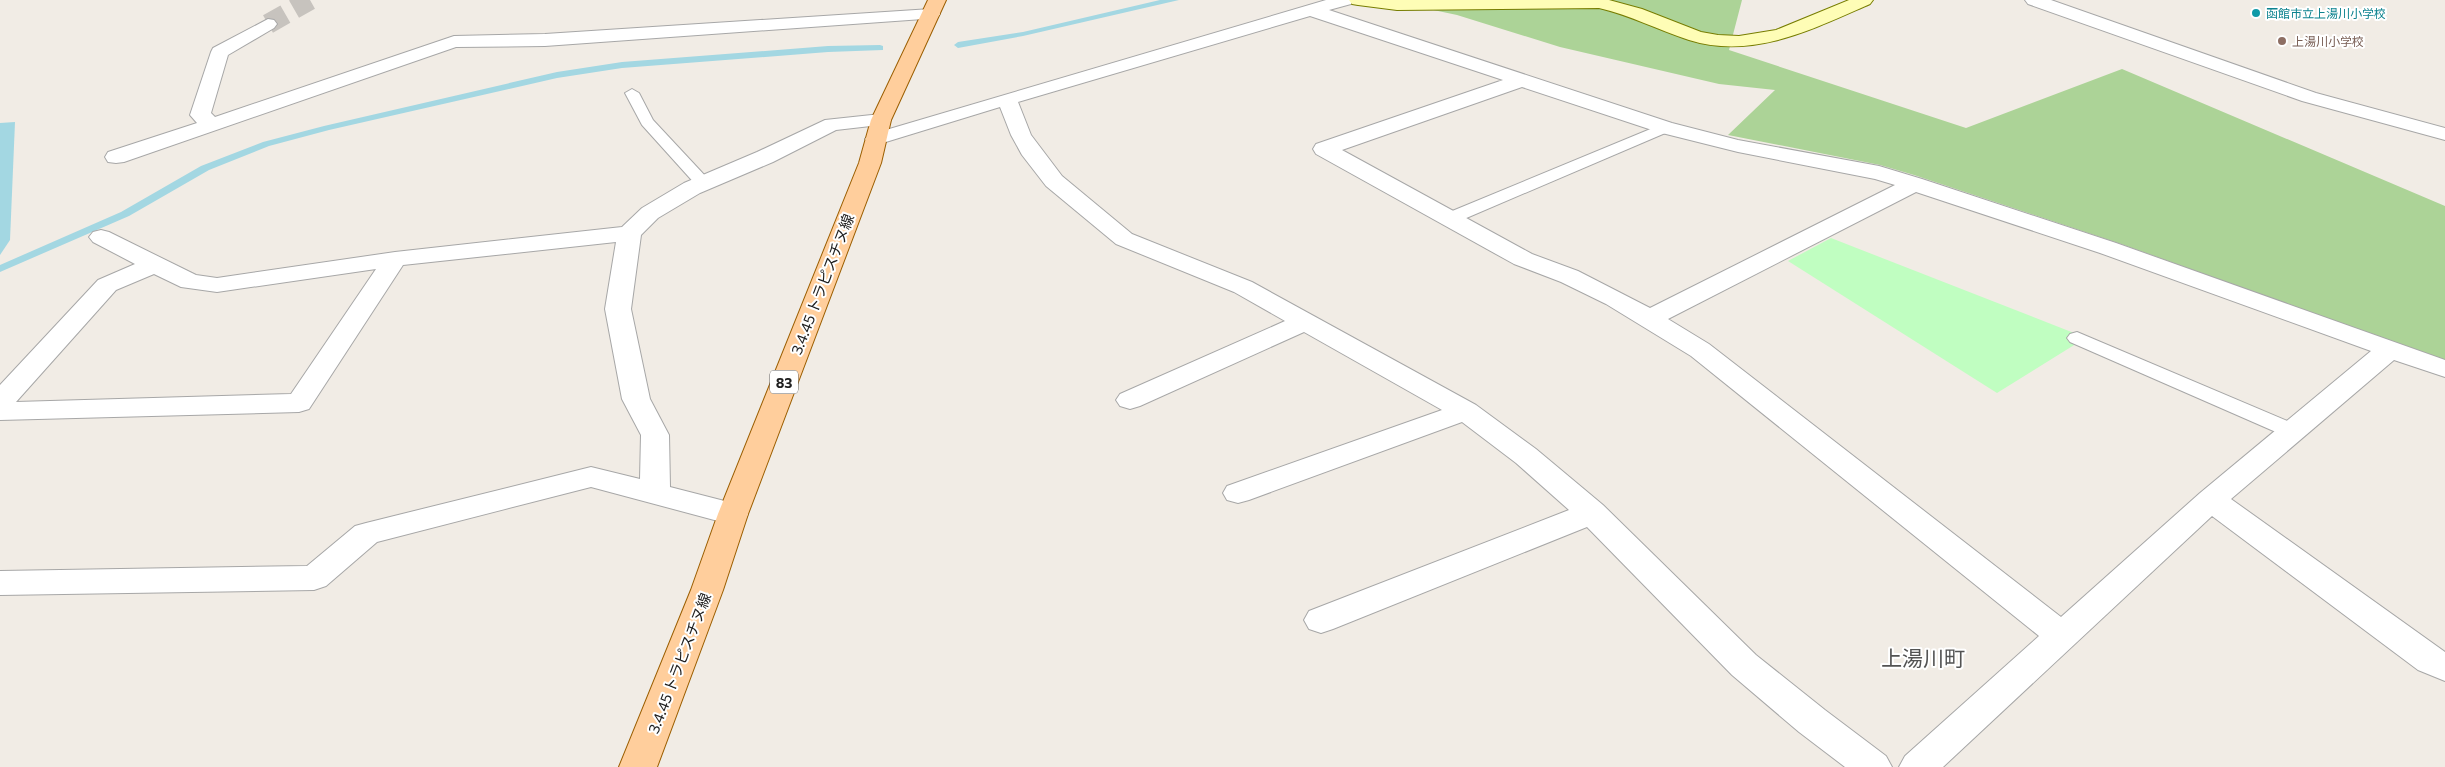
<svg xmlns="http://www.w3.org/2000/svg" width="2445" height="767" viewBox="0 0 2445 767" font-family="Commissioner,'Noto Sans JP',sans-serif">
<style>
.forest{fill:#acd397}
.park{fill:#c0fec1}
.water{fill:#a3d7e2}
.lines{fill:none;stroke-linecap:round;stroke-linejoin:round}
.stream{fill:#a3d7e2;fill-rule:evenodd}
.street-tunnel{stroke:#c7c3be;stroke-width:20;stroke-dasharray:20 10;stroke-linecap:butt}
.lane-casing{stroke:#a7a7a7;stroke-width:2}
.street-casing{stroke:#a7a7a7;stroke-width:2}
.secondary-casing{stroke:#777d00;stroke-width:2}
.primary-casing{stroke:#9b5e00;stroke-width:2}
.lane{fill:#fff;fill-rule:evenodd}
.street{fill:#fff;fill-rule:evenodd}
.secondary{fill:#fefdb6;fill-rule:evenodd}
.primary{fill:#ffce9c;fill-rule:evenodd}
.culture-dot{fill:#0f9aa8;stroke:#fff;stroke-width:2}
.education-dot{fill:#8d6e63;stroke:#fff;stroke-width:2}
.labels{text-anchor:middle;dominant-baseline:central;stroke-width:4;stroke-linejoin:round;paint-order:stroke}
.far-culture-label{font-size:12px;fill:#0d838f;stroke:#fff;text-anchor:start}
.far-education-label{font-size:12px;fill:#785e54;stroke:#fff;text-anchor:start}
.shield{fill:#fff;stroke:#636363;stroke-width:1}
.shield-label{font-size:14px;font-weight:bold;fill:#202020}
.street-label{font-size:15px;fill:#202020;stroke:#fff}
.near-quarter-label{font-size:21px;fill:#535353;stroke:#fff}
</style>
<rect width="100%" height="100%" fill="#f1ece5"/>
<path class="forest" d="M1386,0H1742L1729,50L1966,128L2122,69L2445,206V361L2121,244L1914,175L1880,165L1728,135L1775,90L1719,84L1560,47L1457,15Z"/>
<path class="park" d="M1831,238L2074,333L2079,342L1997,393L1788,261Z"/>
<path class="water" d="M15,122L10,240L0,255V123Z"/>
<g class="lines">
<path class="stream" d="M1160,0H1179L1023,36L958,48L954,45L958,42L1023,32Z
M880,45L883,46V50L828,52L622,68L557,78L329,130L269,146L209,170L129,216L0,272V265L121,212L201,166L263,142L324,126L557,72L622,62L828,46Z"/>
<path class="street-tunnel" d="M268,24L310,0"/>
<g class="lane-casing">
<path id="lane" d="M632,89L639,93L653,120L709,180L711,183L709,186H697L642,125L625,93Z
M1665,123L1670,125L1673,128L1670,131L1457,222H1445L1443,218L1445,214Z
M2077,332L2299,426L2302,431L2299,436L2292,438L2285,436L2070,342L2067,338L2070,334Z"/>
</g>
<g class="street-casing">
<path id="street" d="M1326,0H1354L1351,4L1329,10L1672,123L1738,140L1879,166L1922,179L2116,243L2445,360V377L2394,360L2231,499L2445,652V681L2418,670L2212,516L1943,767H1899L1905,756L2039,636L1691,356L1606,304L1561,282L1514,264L1316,154L1313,149L1316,144L1503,80L1310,16L1018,102L1031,135L1062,176L1132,234L1252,282L1476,405L1536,449L1603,505L1756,655L1825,710L1886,756L1892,767H1845L1799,732L1732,675L1587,527L1333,629L1321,633L1309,629L1304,620L1309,611L1569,510L1516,463L1462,422L1249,500L1238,503L1227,500L1223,493L1227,486L1442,410L1304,332L1140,406L1130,409L1120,406L1116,400L1120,394L1285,321L1234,292L1116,244L1046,186L1022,155L1011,135L1000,107L876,145L869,143L865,139L869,135ZM1522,87L1658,132L1738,152L1875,179L1895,185L1650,308L1578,271L1532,254L1342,150ZM1916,192L2100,253L2371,351L2200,493L2061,617L1709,344L1668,319Z
M2025,0H2051L2316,93L2445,128V140L2302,101L2028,4Z
M931,9L937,10L940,14L937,18L545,46L456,47L124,162L116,163L108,162L105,157L108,152L197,123L190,115L211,52L213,48L268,19L274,20L277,24L274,28L228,55L211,113L215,117L454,36L545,34Z
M881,114L888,116L891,120L888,124L836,130L773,162L700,193L658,218L641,235L631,309L650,399L669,435L670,487L744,506L748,514L744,522L733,525L591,487L377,542L326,586L314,590L0,595V571L307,566L355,526L366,523L591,467L640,479L641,435L622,399L605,309L616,242L403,265L309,409L299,412L0,420V385L98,280L135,264L93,242L89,237L93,232L101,230L109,232L196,275L217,278L395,252L622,227L642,208L684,183L757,152L825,120ZM376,269L291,394L16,402L116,290L154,274L181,287L217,292Z"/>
</g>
<g class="secondary-casing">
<path id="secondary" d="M1349,0H1609L1642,9L1701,32L1718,35L1739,36L1776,30L1849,0H1873L1870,4C1813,29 1753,60 1689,40C1658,30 1630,15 1599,8L1397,10L1358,5L1352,4Z"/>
</g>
<g class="primary-casing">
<path id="primary" d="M928,0H946L891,120L881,163L748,514L723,590L657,767H619L691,590L718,514L859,163L871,120Z"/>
</g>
<use href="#lane" class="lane"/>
<use href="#street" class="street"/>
<use href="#secondary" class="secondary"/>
<use href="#primary" class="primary"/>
</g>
<circle class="culture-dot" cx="2256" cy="13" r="5"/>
<circle class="education-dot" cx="2282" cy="41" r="5"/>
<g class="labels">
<g class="far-culture-label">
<text x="2266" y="13">函館市立上湯川小学校</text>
</g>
<g class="far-education-label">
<text x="2292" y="41">上湯川小学校</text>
</g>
<rect class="shield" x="770" y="370.5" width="28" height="23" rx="4"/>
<g class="shield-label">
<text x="784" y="382">83</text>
</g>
<g class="street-label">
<text transform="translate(822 284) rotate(-69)">3.4.45 トラピスチヌ線</text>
<text transform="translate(679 663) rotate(-69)">3.4.45 トラピスチヌ線</text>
</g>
<g class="near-quarter-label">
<text x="1923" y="657">上湯川町</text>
</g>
</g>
</svg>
